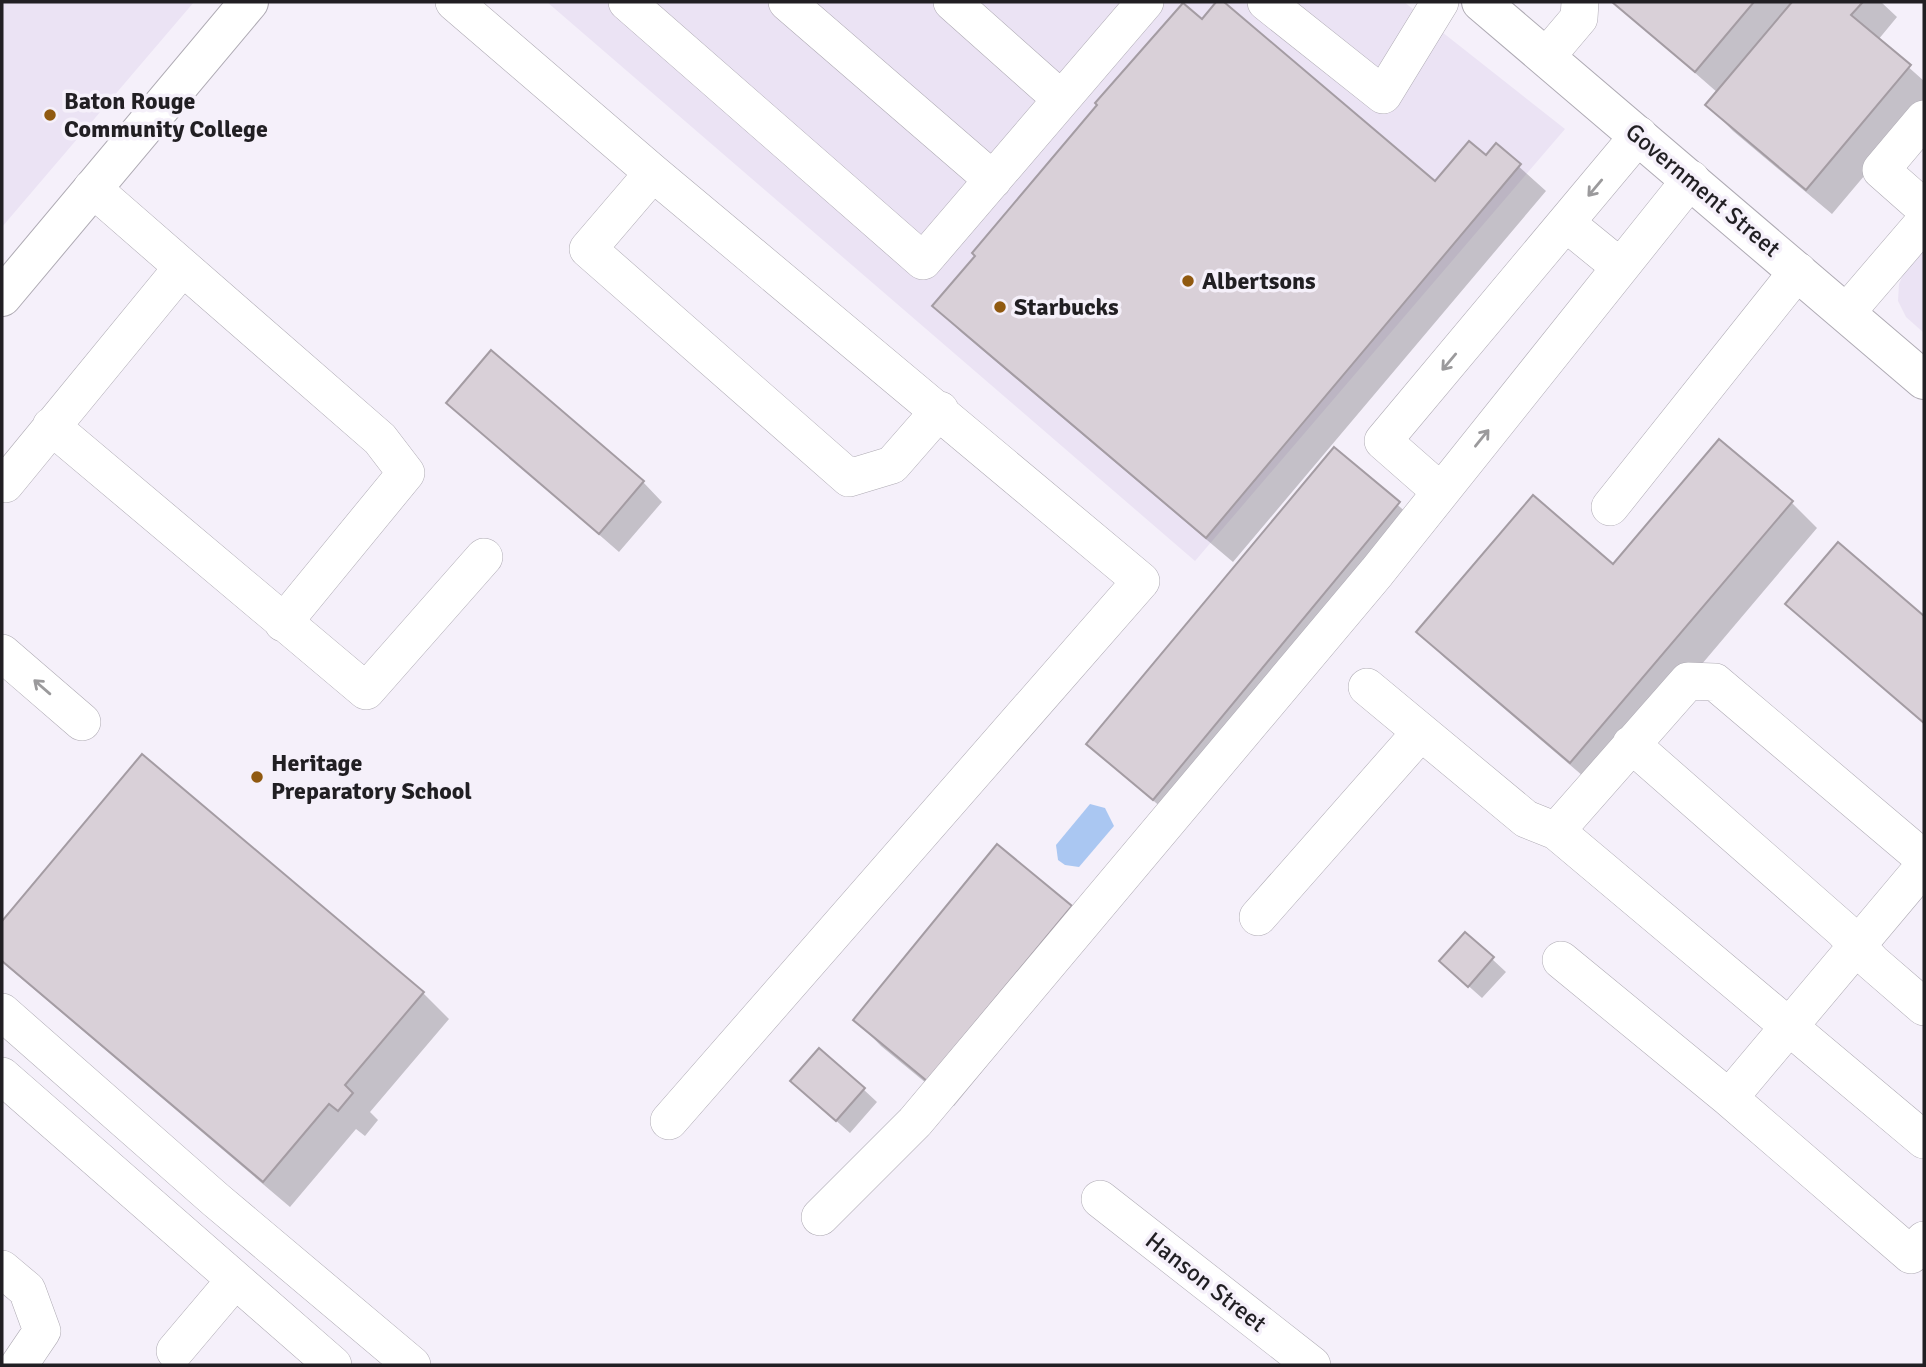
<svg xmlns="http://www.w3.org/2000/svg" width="1926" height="1367" viewBox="0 0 1926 1367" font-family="Signika,sans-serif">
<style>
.built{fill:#ebe3f4}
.water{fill:#aac7f2}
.shadow{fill:#0003}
.building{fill:#d9d0d8;stroke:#a49ca3;stroke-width:2}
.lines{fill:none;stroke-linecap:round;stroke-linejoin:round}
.minor-casing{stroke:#aeaab3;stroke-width:38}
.major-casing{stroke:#aeaab3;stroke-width:40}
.minor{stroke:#fff;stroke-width:37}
.major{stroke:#fff;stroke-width:38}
.oneway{stroke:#9b9a9c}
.poi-dot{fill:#905910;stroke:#f5f0fa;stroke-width:2.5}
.labels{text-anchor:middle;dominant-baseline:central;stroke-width:7;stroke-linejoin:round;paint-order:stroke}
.poi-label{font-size:24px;font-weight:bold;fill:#211f23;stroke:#f5f0fa;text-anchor:start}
.street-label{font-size:24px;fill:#211f23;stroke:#f5f0fa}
</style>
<rect width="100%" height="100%" fill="#f5f0fa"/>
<path class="built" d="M2,2H194L2,227Z
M547,2H1404L1565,129L1195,561Z
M1924,247V333L1906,317L1898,301L1899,284L1906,268Z"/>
<path class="water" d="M1090,804L1105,808L1114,826L1079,867L1065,865L1058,860L1056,845Z"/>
<path class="shadow" d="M1218,2L1436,183L1486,158L1496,146L1546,191L1233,562L961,332L935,306Z
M1614,2H1881L1897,17L1878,40L1924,81V105L1832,214L1733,131L1708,105L1718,93Z
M448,403L643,482L662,502L619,552Z
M1334,449L1425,529L1180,824L1089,744Z
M1791,502L1817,528L1597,788L1445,658L1419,632Z
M1838,544L1924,619V724L1788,604Z
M143,757L423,993L449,1019L370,1112L378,1120L365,1136L356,1129L290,1207L2,962V924Z
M1070,907L1096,933L954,1106L881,1046L856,1020Z
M1492,959L1506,972L1482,998L1455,974Z
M863,1089L877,1102L850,1133L806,1094Z"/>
<path class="building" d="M1216,2H1224L1435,181L1469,141L1486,155L1496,143L1521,164L1206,538L932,306L975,256L972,253L1097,105L1095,103L1183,3L1202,19Z
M1612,2H1754L1695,72Z
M1792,2H1863L1851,15L1911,65L1806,190L1705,105Z
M491,350L644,481L599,534L446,403Z
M1719,439L1793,501L1570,763L1416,632L1533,495L1613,564Z
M1334,447L1400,502L1153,800L1086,744Z
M1838,542L1924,616V723L1785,604Z
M142,754L424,992L345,1085L353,1093L338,1111L329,1104L263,1182L2,961V921Z
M997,844L1072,906L927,1081L853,1020Z
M1465,932L1494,957L1468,987L1439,961Z
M819,1048L865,1088L836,1121L790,1081Z"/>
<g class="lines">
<g class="minor-casing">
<path id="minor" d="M454,2L653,173L1141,581L669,1121
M627,2L923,261L1145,2
M787,2L993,180
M952,2L1061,99
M1266,2L1383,95L1440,2
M1546,57L1579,18L1580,2
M1924,119L1881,170L1924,208
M653,173L588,249L849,478L892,465L940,410
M92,188L380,439L406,473L283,623
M1566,223L1620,267
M1846,313L1924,222
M51,426L366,691L484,557
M2,482L5,484L182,268
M1440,491L1383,441L1639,135
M1610,507L1798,271
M2,653L82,722
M1367,687L1526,819L1556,831
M1631,744L1843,930L1872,962L1924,1007
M1924,859L1715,682L1688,681L1556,831L1924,1140
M1924,866L1729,1098L1911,1255L1924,1240
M1258,917L1421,732
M1561,960L1729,1098
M2,1012L216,1200L412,1365
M2,1076L333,1365
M1100,1199L1312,1365
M820,1217L915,1122L1377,572L1691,179
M2,1269L27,1290L42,1331L19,1365
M175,1351L235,1280"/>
</g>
<g class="major-casing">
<path id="major" d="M1481,2L1924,380
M2,297L249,2"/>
</g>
<use href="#minor" class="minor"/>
<use href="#major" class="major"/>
</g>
<defs><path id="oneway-shaft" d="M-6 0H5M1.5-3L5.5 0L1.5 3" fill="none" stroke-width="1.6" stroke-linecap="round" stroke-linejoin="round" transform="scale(1.75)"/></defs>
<g class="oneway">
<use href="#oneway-shaft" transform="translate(1595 188) rotate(130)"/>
<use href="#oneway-shaft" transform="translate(1449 362) rotate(130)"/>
<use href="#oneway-shaft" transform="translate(1482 438) rotate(-51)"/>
<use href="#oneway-shaft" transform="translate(42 687) rotate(-139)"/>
</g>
<g class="poi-dot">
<circle cx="50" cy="115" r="7"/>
<circle cx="1188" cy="281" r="7"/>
<circle cx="1000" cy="307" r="7"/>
<circle cx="257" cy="777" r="7"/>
</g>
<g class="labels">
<g class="poi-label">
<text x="64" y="101">Baton Rouge<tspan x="64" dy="28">Community College</tspan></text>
<text x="1202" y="281">Albertsons</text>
<text x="1014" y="307">Starbucks</text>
<text x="271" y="763">Heritage<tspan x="271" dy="28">Preparatory School</tspan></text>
</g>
<g class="street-label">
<text transform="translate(1703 190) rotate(40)">Government Street</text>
<text transform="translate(1206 1282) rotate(38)">Hanson Street</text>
</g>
</g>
<rect width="1926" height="1367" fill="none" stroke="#211f23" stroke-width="7"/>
</svg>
